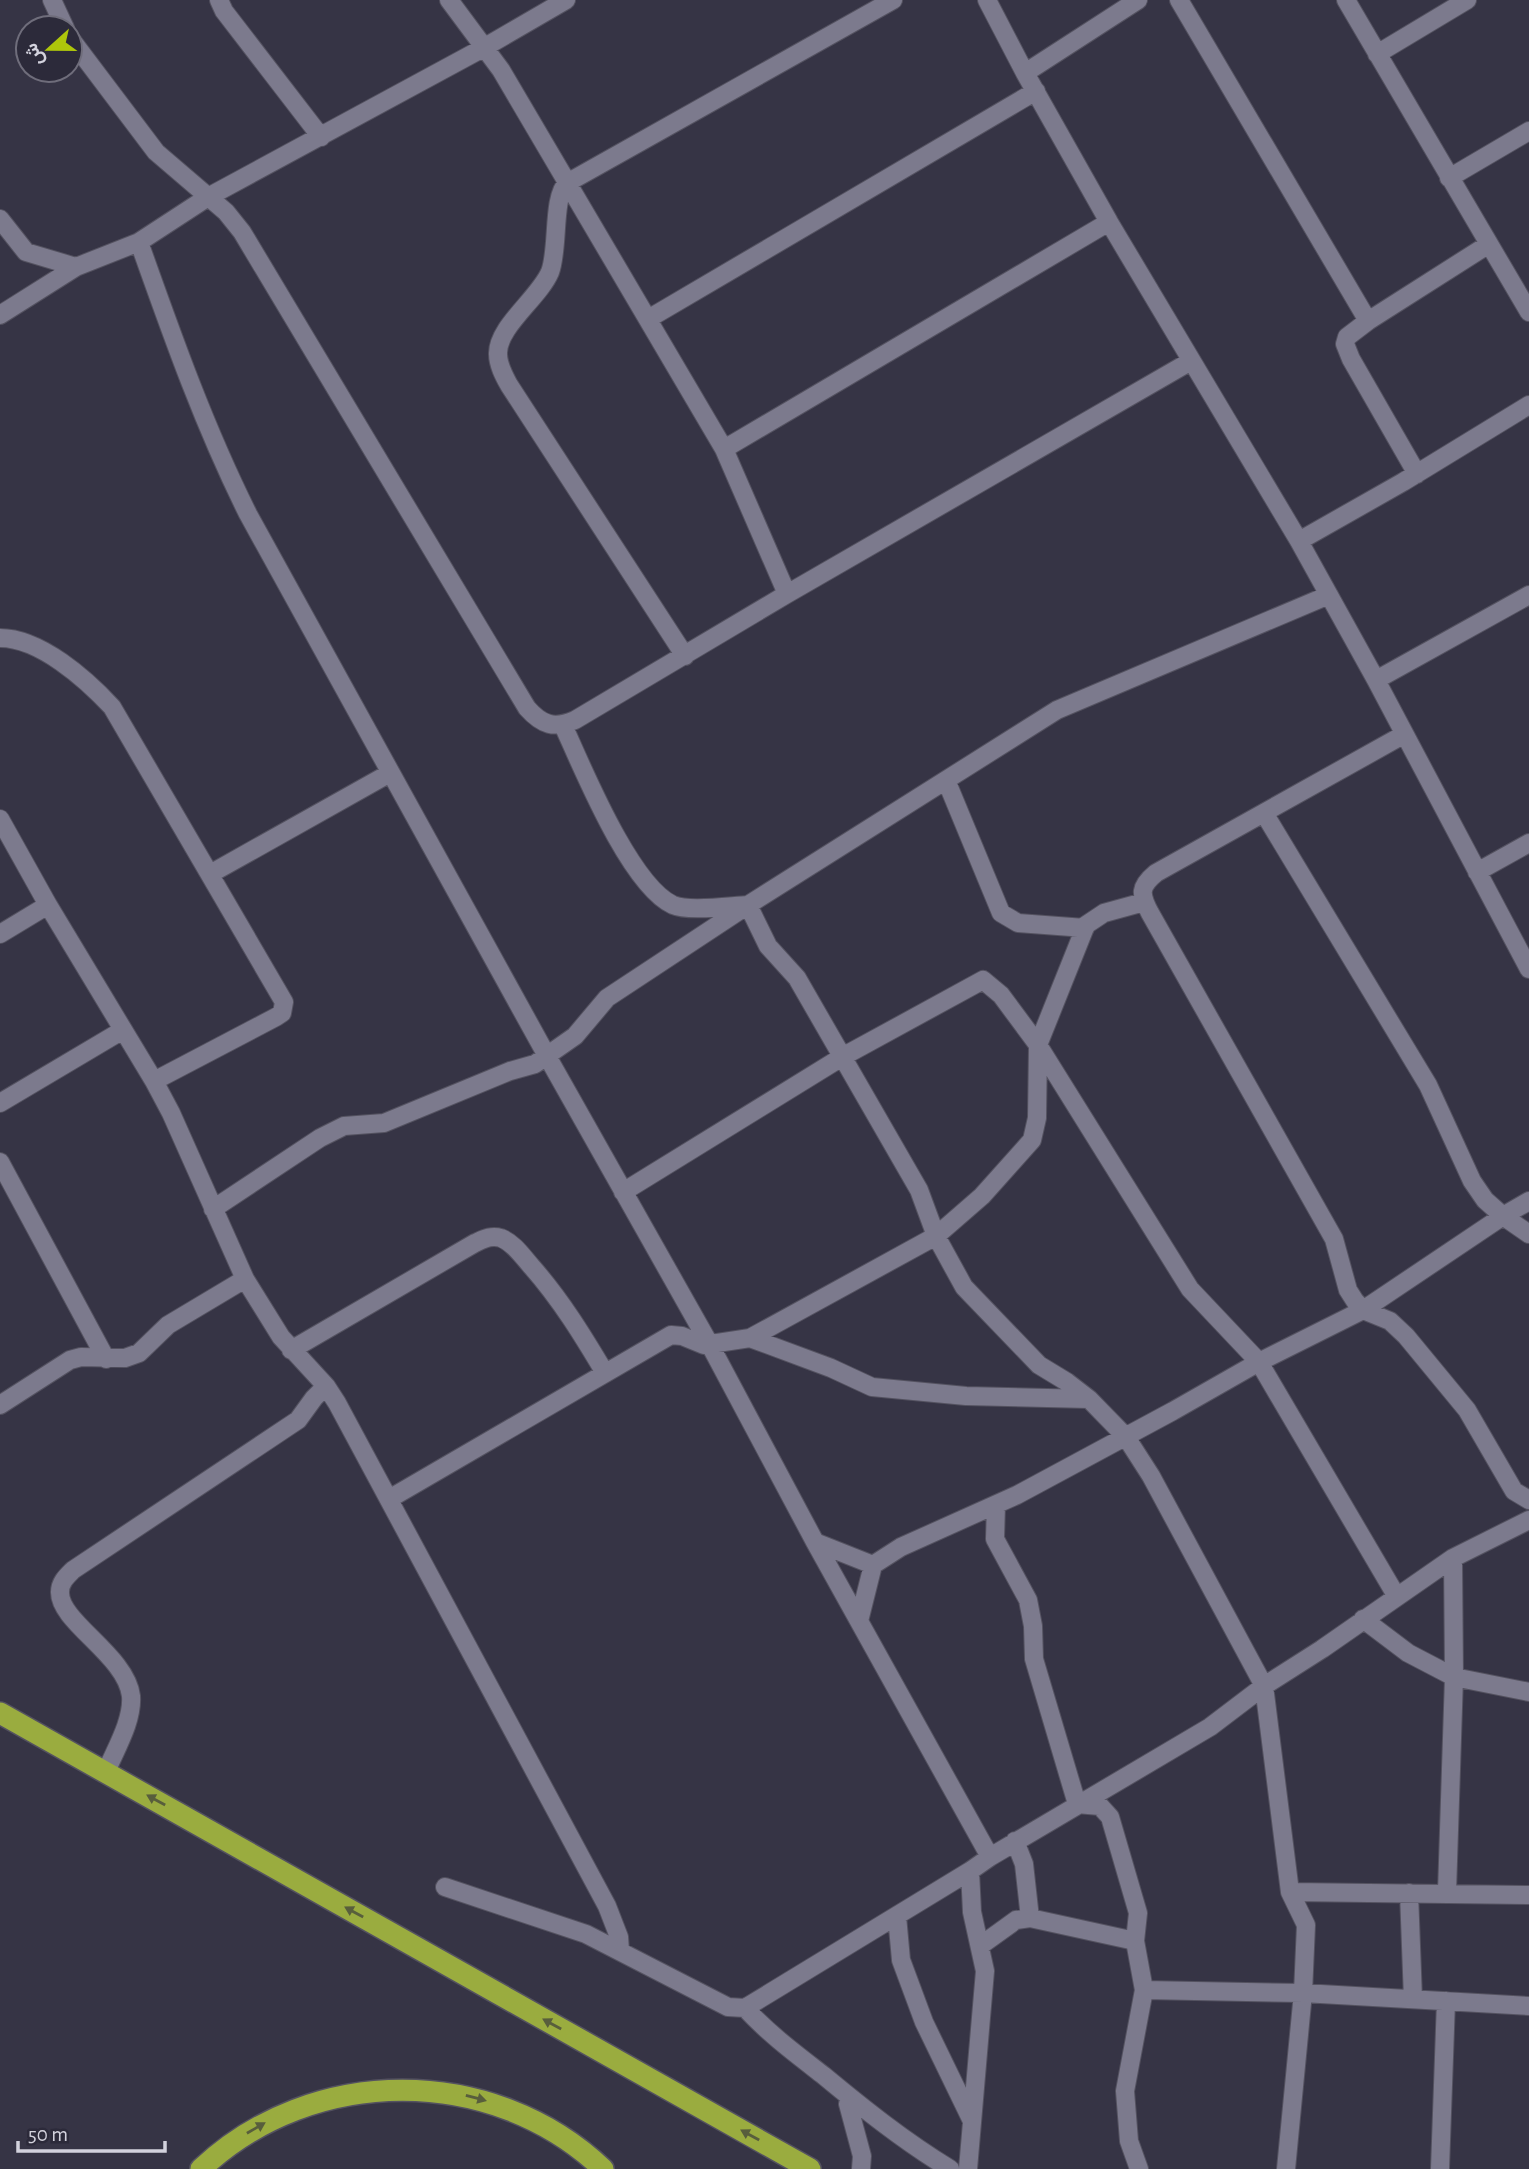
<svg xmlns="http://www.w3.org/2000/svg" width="1529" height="2169" viewBox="0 0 1529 2169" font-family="'Alegreya Sans',Vazirmatn,sans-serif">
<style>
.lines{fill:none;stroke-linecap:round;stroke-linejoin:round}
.minor-casing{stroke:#545260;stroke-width:20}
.highway-casing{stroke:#545260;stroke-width:24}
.minor{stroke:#7c7a8d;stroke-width:18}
.highway{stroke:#9aac3f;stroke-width:21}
.oneway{fill:#585e3c}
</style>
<rect width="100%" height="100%" fill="#363445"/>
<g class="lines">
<g class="minor-casing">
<path id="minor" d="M52,0L65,28
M219,0L224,11L321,137
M449,0L501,70L724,449L787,594
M987,0L1025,73L1109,222L1299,541L1376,680L1529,969
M1179,0L1368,321
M1346,0L1529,312
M70,38L156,152L226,212L242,232L527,708C542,725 554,729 575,720L787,594L1191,361
M1377,54L1467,0
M1025,73L1138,0
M1449,178L1529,131
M0,219L26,252L76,267
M139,242C172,335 204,426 248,514L547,1056L710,1345L815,1542L990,1857
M0,315L76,267L139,242L208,197L485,47L566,0
M648,319L1036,91
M724,449L1109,222
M1417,474L1351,359L1345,344L1347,337L1368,321L1489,244
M1299,541L1403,482L1529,405
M0,638C40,638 86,679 112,707L284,1002L282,1013L276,1017L154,1081
M685,656L509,385C504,376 498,365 498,354C497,327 539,298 550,272C559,249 552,197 567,183L893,0
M1376,680L1529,595
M563,725C583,769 630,885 673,905C689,912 729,906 748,905L768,946L797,978L919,1190L936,1236L964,1287L1039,1365L1067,1382L1089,1399L1126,1437L1151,1476L1264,1686L1290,1892L1306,1925L1303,1993L1286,2169
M1403,735L1156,873C1139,887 1140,894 1150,913L1334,1239L1348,1290L1355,1301L1363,1310L1390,1321L1406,1336L1467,1410L1514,1491L1529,1500
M946,780L1001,913L1018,923L1085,928
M1264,813L1428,1085L1472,1181L1485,1200L1503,1216L1529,1234
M0,819L48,905L154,1081L171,1113L245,1279L281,1337L326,1386L337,1403L607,1906L619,1937L620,1951
M1477,872L1529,843
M210,874L390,773
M0,934L48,905
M0,1103L123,1030
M0,1162L106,1359
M623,1192L842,1057L983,980L1001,995L1038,1045L1190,1289L1259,1362L1397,1597
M213,1209L320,1138L344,1126L384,1123L510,1071L535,1064L575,1036L607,998L748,905L1057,710L1329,595
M750,1338L936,1236L982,1196L1032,1140L1037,1118L1038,1045L1086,925L1104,913L1144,902
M291,1350L475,1243C484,1239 491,1235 501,1238C514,1243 523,1257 532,1267C561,1300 583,1336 605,1373
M0,1405L70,1360L81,1357L125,1358L139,1353L168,1325L245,1279
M389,1499L671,1335L682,1336L704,1345L750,1338L831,1368L872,1387L966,1396L1089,1399
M996,1505L995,1539L1028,1600L1033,1626L1034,1659L1077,1804L1100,1806L1110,1817L1138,1913L1135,1941L1144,1990L1125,2091L1129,2141L1139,2169
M815,1542L873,1565L901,1547L1017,1495L1173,1411L1259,1362L1363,1310L1503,1216L1529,1201
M1363,1619L1408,1653L1454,1677L1529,1692
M859,1621L873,1565
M106,1772C115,1750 133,1721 131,1696C126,1655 59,1622 60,1592C60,1582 67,1576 73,1570L298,1420L314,1398L326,1386
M1015,1841L1024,1864L1030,1918
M445,1887L586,1934L728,2007L745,2008C769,2034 796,2054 823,2075C864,2109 904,2141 950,2169
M1290,1892L1529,1895
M1447,1892L1454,1677L1453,1558
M1409,1893L1413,1999
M897,1916L901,1960L924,2022L972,2121
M980,1946L1016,1920L1030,1918L1135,1941
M1144,1990L1303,1993L1529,2006
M745,2008L970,1871L990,1857L1210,1727L1264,1686L1322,1649L1453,1558L1529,1520
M852,2099L848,2104L862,2156L861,2169
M968,2169L985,1971L972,1912L970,1871
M1440,2169L1446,2001"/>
</g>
<g class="highway-casing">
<path id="highway" d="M0,1713L810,2169
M201,2169C312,2064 493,2064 603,2169"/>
</g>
<use href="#minor" class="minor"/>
<use href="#highway" class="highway"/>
</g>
<defs><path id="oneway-solid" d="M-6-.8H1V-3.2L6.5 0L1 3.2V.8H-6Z" transform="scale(1.75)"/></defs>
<g class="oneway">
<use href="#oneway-solid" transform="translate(156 1800) rotate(-151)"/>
<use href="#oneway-solid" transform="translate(354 1912) rotate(-151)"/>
<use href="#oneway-solid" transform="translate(552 2024) rotate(-151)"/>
<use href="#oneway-solid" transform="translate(476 2098) rotate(15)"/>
<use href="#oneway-solid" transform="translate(256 2128) rotate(-30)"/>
<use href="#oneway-solid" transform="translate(750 2135) rotate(-151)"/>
</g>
<g transform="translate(49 49) rotate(249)"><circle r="33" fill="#2c2a3a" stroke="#6f6d7b" stroke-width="2"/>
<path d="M0-5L12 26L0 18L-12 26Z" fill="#aec60b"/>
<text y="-10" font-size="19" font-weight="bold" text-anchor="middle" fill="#d3d2dd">ش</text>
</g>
<path d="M18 2141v10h147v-10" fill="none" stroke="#d3d2dd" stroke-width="3.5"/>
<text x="28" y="2141" font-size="21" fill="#d3d2dd" stroke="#2c2a3a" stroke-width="5" paint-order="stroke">50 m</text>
</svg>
